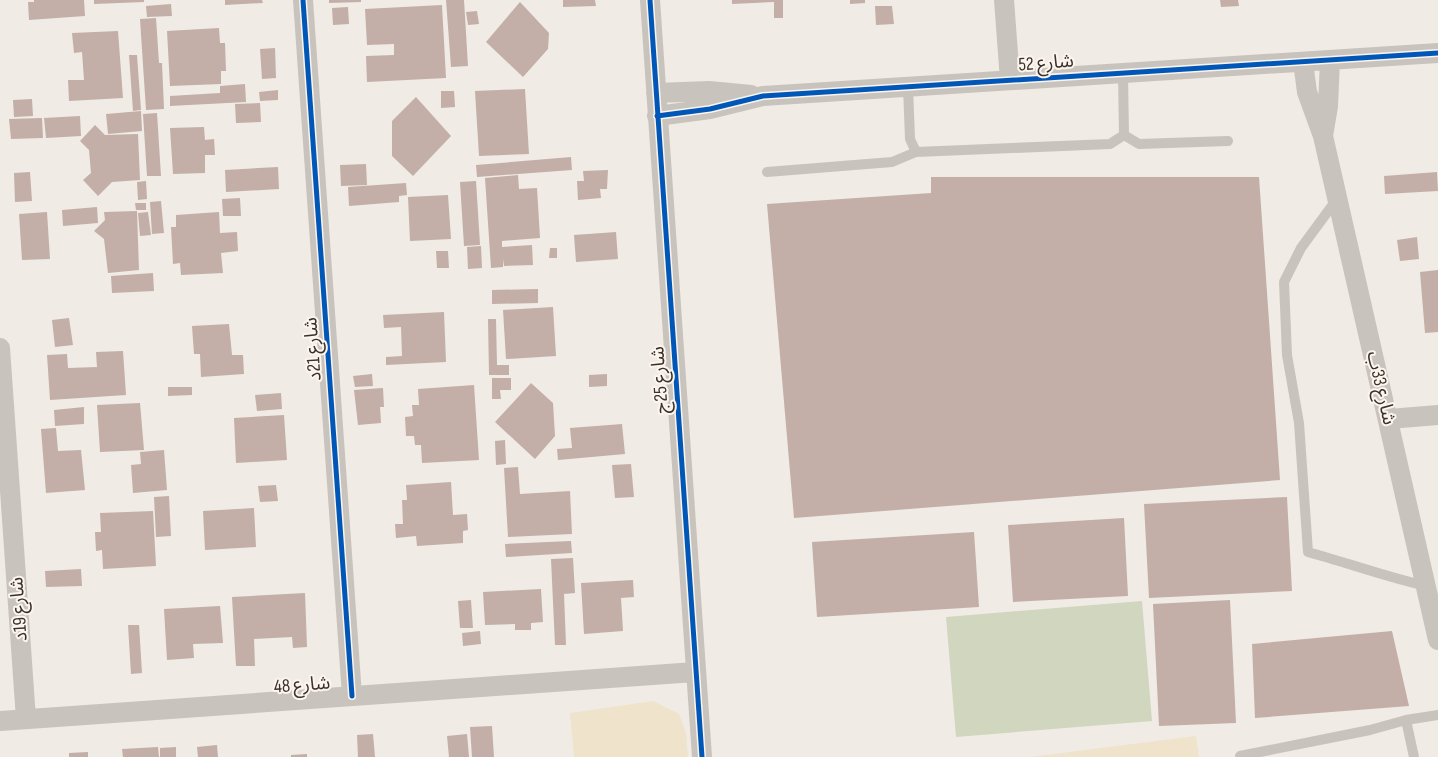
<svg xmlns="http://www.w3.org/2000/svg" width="1438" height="757" viewBox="0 0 1438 757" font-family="'Sofia Sans Condensed','Noto Sans Arabic',sans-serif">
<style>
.green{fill:#d1d6bf}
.sand{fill:#efe3cc}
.building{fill:#c3afa7}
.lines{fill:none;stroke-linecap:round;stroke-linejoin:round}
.lane{stroke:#c9c3be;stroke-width:10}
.street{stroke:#c9c3be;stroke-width:20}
.cycleway-casing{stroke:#fbf5ee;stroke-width:8}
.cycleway{stroke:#0057b8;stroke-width:5}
.labels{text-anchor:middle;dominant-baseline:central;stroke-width:4;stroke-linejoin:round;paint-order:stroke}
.street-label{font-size:19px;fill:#3b302b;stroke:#fbf5ee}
</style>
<rect width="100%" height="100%" fill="#f0ebe5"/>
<path class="green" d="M1142,601L1152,721L956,737L946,617Z"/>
<path class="sand" d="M653,701L679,714L686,733L688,757H574L570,713Z
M1196,736L1199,757H1030Z"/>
<path class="building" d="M34,0H84L85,16L29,20L28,2H34Z
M94,0H144V2L94,4Z
M225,0H262L263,3L225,5Z
M329,0H361V2L329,3Z
M446,0H464L468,66L451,67Z
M563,0H595L596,6L563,7Z
M732,0H783V18H774V2L732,4Z
M850,0H865V3L850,4Z
M1220,0H1238L1239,6L1221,7Z
M520,2L549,33L548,49L523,77L486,42Z
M171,4L172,16L147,17L146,6Z
M442,5L446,78L367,82L366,56L394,55V44L367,45L365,9Z
M875,6H892L894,24L876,25Z
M348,7L349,24L333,25L332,8Z
M477,11L479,24L468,25L466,12Z
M156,18L159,63H162L164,109L146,110L140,19Z
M219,28L220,43H225L226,71H221V84L170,86L167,31Z
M118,31L123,98L69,101L68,80H84L82,52L74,53L72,33Z
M275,48L276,78L262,79L260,49Z
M129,55H137L141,110L133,111Z
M245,84L246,102L170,106V96L220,93V86Z
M525,89L529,154L479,156L475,91Z
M278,90V100L260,101L259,92Z
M441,91H454L455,107L441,108Z
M416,97L451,136L413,176L392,156V121Z
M32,99L33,116L14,117L13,100Z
M260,103L261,122L236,123L235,104Z
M141,111L142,131L108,134L106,114Z
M157,113L161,176H147L143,114Z
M80,116L81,136L46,138L44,118Z
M42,118L43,138L11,139L9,119Z
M95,125L105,135L138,134L140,180L112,182L98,196L83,180L91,173L89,150L80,141Z
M204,127L205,140L214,139L215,155H205V173L173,174L170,128Z
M571,157L572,170L477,177L476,165Z
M366,164L367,185L341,186L340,165Z
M278,167L279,189L226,192L225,170Z
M608,170L607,189H600L601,198L578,200L577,181H584L583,171Z
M30,172L32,201L15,202L14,173Z
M1437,172L1438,191L1385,194L1384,176Z
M518,175L519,189L537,188L540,238L502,241V247L532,245L533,265L504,266L503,259V267L491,268L485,178Z
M931,177H1259L1280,480L794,518L767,204L931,193Z
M146,181L147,199L138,200L137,182Z
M476,181L480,245L464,246L460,182Z
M406,183L407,195L399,196V202L349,206L348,187Z
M448,195L451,239L410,241L408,197Z
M240,198L241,216H223L222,199Z
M161,201L164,233L152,234L150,202Z
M135,203H146V210H136Z
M97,207L98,223L63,226L62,210Z
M137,211L139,270L108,273L104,239L94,231L105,220L104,212Z
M47,212L50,259L22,260L19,214Z
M148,212L151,235L140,236L138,213Z
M219,212L220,233L237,232L238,251L221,253L223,273L181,275L180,263L173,264L171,227H176V215Z
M616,232L618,259L576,262L574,235Z
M1417,237L1419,259L1400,261L1397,240Z
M481,246L482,268L468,269L467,247Z
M550,248H557V258H549Z
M436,251H448L449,268H437Z
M1438,270V332L1425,333L1420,272Z
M153,273L154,291L112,293L111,276Z
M538,289V303L492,304V290Z
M553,307L556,356L506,359L503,310Z
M444,312L446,362L386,365V357L402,356L401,327L384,328L383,315Z
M69,318L73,345L55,347L52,320Z
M488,319H496L497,365H509V375H489Z
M229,324L232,355H243L244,374L201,377L200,354H194L192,326Z
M123,351L126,395L50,400L47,355L67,354L68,368L97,367L96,352Z
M372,374L373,386L355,387L353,376Z
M607,374V386L589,387V375Z
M492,378H511V390H500L501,399H492Z
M531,383L553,403L555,436L535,459L495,422Z
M474,385L479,460L422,463L421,445H415L414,436H406L405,417L413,416L412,405H419L418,389Z
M168,387H192V395L168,396Z
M383,388L384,407H380L381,423L358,425L354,390Z
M281,393L282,409L257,411L255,395Z
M140,403L144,450L100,452L97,405Z
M84,407V424L55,426L54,410Z
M284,415L287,460L236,463L234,418Z
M622,424L625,454L558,460L557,449L572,448L570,428Z
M56,428L58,451L81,450L85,490L46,493L41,429Z
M505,440L506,464L496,465L495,441Z
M164,450L167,490L133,493L131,465L141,464L140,452Z
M631,464L634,497L615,498L612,465Z
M518,467L520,494L570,491L572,534L508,537L504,468Z
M451,482L453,515L467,514L468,530L463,531V543L417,546L416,536L396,538L395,524H403L402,500H407L406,485Z
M276,485L278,501L260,502L258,486Z
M169,496L171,536L156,537L154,497Z
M1287,497L1292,591L1149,598L1144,504Z
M254,508L256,547L205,550L203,511Z
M153,511L156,566L103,569L102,550L96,551L95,532H101L100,513Z
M1124,518L1128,596L1013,602L1008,525Z
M974,532L979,607L817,617L812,542Z
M571,541L572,553L506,557L505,544Z
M573,558L575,593L564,594L566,645H555L551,559Z
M81,569L82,586L46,587L45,571Z
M633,580L634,597L621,598L623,631L584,634L581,583Z
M541,589L543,622L531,623V630H515V624L485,625L483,592Z
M305,593L307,647L293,648L292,637L254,639L255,666H236L232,597Z
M471,600L473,628H460L458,601Z
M1230,600L1236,723L1159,726L1153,604Z
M220,606L223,643L193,644L194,658L167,660L164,609Z
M128,625H139L142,673L131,674Z
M480,631L481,644L463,646L462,633Z
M1392,631L1409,706L1255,718L1252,644Z
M492,726L494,757H472L470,727Z
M373,734L375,757H358L357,735Z
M467,734L469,757H449L447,736Z
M217,745L218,757H198L197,747Z
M158,747L159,757H123L122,749Z
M176,747V757H160V748Z
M88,752V757H69V753Z
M307,754V757H291V755Z"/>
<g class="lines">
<path class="lane" d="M908,87L910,139L916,152L1110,144L1124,135L1123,73
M1124,135L1139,144L1228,141
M767,172L892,162L916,152
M1337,199L1301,248L1284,282L1287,355L1299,423L1308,552C1348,563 1386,577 1426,586
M1406,720L1414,757
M1240,756L1370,730L1406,720L1438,715"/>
<path class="street" d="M303,0L352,696
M650,0L702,757
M1004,0L1010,80
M1303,62L1307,92L1323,136L1438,640
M656,93L709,91L751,95
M657,116L710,109L763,96L1438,53
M1323,136L1328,106L1330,60
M0,348L26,719
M1389,419L1438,415
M0,721L695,672"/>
<g class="cycleway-casing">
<path id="cycleway" d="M303,0L352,696
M650,0L702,757
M657,116L710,109L763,96L1438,53"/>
</g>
<use href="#cycleway" class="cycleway"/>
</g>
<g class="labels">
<g class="street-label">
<text transform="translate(1046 63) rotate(-4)">شارع 52</text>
<text transform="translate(313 349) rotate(-94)">شارع 21د</text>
<text transform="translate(660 380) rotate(-94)">شارع 25ج</text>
<text transform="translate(1381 388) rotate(77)">شارع 33ب</text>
<text transform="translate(19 609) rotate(-94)">شارع 19د</text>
<text transform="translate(302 685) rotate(-4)">شارع 48</text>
</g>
</g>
</svg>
